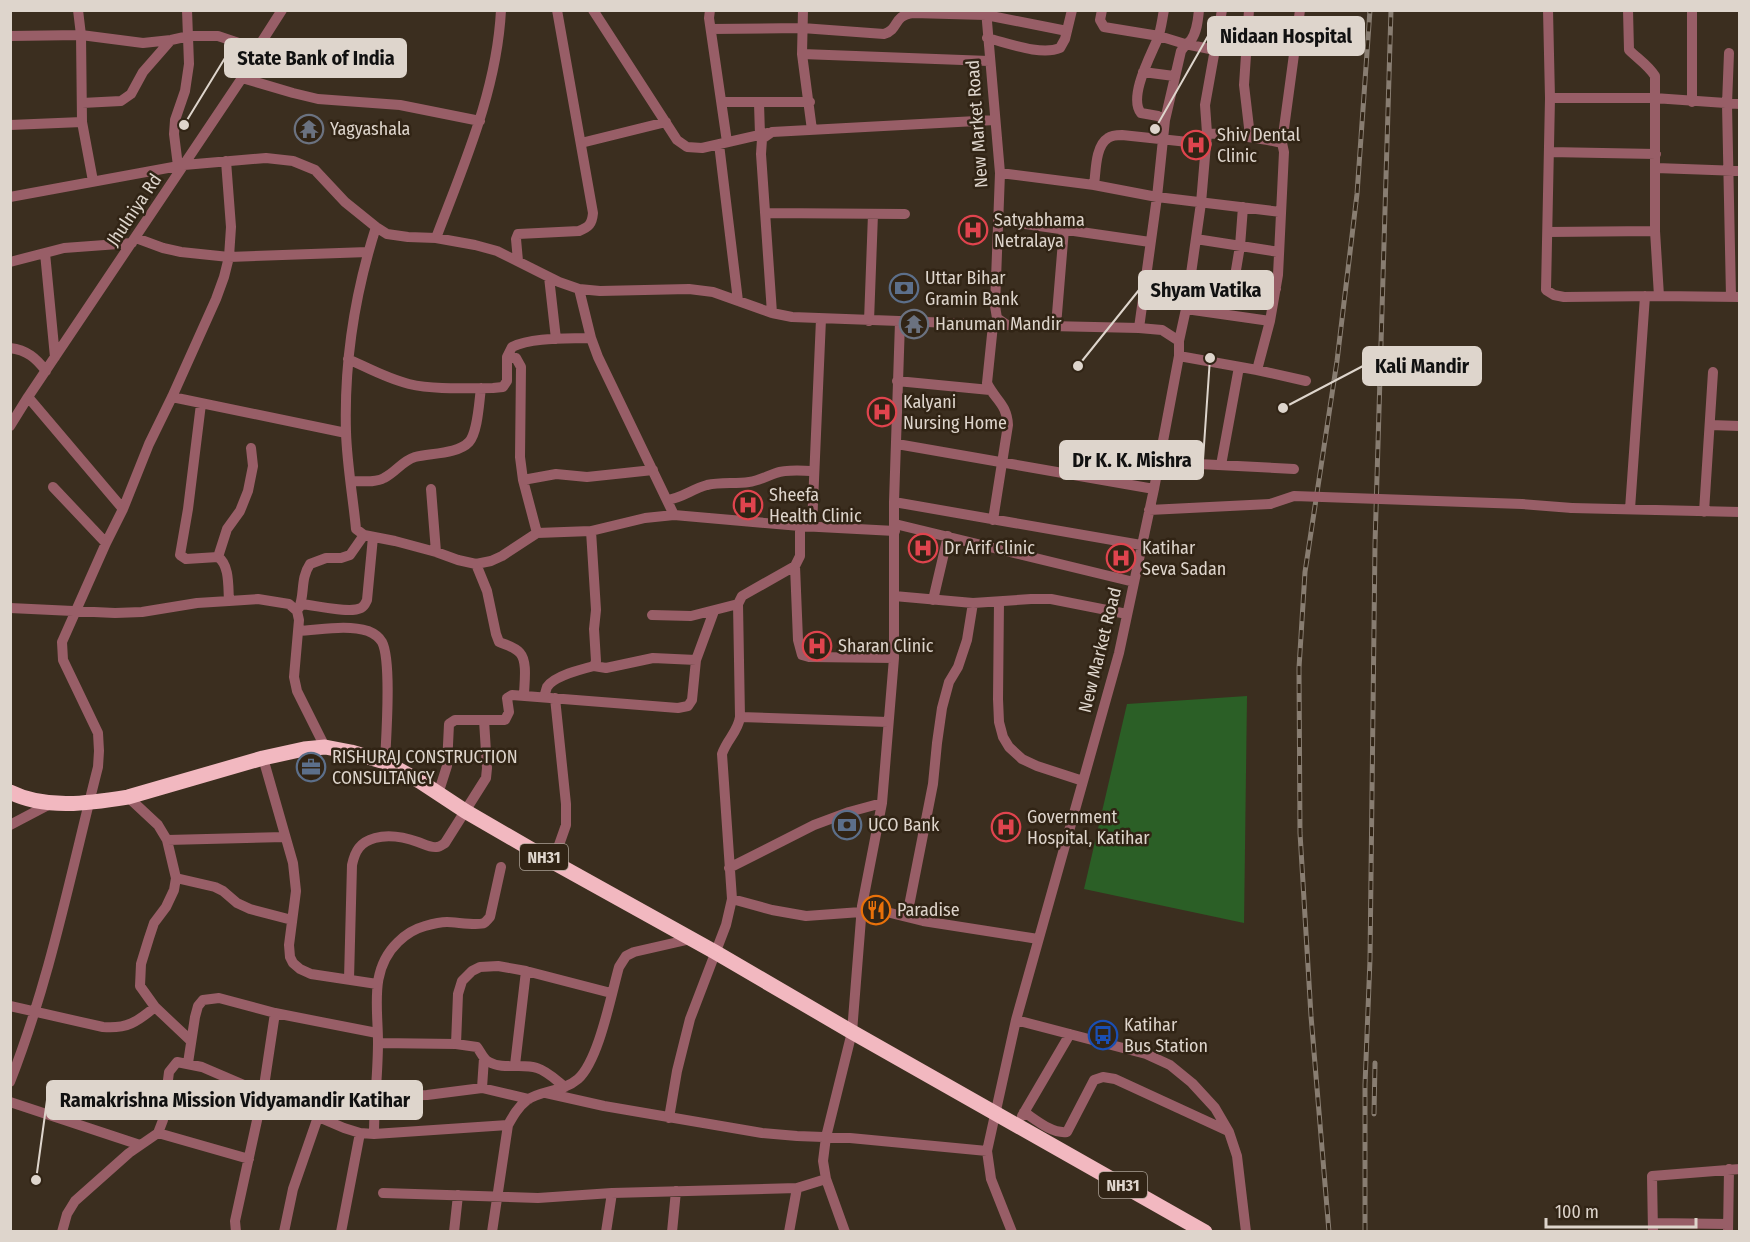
<svg xmlns="http://www.w3.org/2000/svg" width="1750" height="1242" viewBox="0 0 1750 1242" font-family="'Fira Sans Condensed',sans-serif">
<style>
.green{fill:#2b5f26}
.lines{fill:none;stroke-linecap:round;stroke-linejoin:round}
.minor{stroke:#985e67;stroke-width:10}
.highway{stroke:#f2b8c0;stroke-width:15}
.rail-casing{stroke:#887d71;stroke-width:5}
.rail{stroke:#312415;stroke-width:3;stroke-dasharray:9;stroke-linecap:butt}
.minor-bridge{stroke:#985e67;stroke-width:10}
.labels{text-anchor:middle;dominant-baseline:central;stroke-width:5;stroke-linejoin:round;paint-order:stroke}
.shield{fill:#312415;stroke:#aaa095;stroke-width:1.5}
.shield-label{font-size:16px;font-weight:bold;fill:#ded5cc}
.street-label{font-size:18px;fill:#ded5cc;stroke:#312415}
.poi-label{font-size:18px;fill:#ded5cc;stroke:#312415;text-anchor:start}
.leader{fill:none;stroke:#ded5cc;stroke-width:2}
.callout-dot{fill:#ded5cc;stroke:#312415;stroke-width:2}
.callout{fill:#ded5cc;stroke:#ded5cc;stroke-width:2}
.callout-label{font-size:20px;text-anchor:middle;font-weight:bold;fill:#111}
</style>
<rect width="100%" height="100%" fill="#3b2e1f"/>
<path class="green" d="M1247,696L1244,923L1084,889L1127,704Z"/>
<g class="lines">
<path class="minor" d="M78,10L81,35L82,122L93,181
M593,10L677,140L687,147L702,148L768,133
M710,10L709,18L727,142
M803,10L802,54L812,130
M986,10L1000,173L995,306L997,318L1007,325L1139,328L1162,330L1179,341V356L1154,489L1119,653L1016,1020L987,1151L991,1179L1012,1232
M1102,10L1100,20L1104,27L1159,36L1185,44L1215,50
M1249,10L1244,85L1250,136
M1548,10L1550,98L1546,290L1554,295L1564,297L1659,296L1655,231V76C1648,65 1638,59 1629,50L1628,10
M711,29L802,28L884,34C900,29 892,16 913,13L986,15L1067,31
M10,36L81,35L143,43L171,40L189,36H218L257,49
M987,38C1008,43 1041,56 1060,48L1065,39L1072,10
M1729,53L1727,104L1731,297
M802,54L989,61
M1143,72L1174,76
M242,78L293,93L318,99L400,105L480,121
M1550,98H1654L1740,104
M722,102H810
M1692,102V10
M82,103L121,101L131,94L143,72L171,40
M759,103L760,135
M1165,120L1181,51C1184,46 1187,44 1191,40C1197,32 1198,20 1199,10
M10,125L82,122
M1207,133C1233,135 1257,137 1282,143L1284,152L1278,275L1270,321L1257,370
M581,143L666,122
M1282,143L1300,10
M719,144L738,301
M1549,152L1656,154
M178,166L174,134L175,120L185,91L189,64L187,10
M1656,168L1740,171
M1000,173L1094,185L1157,197L1281,212
M1094,185C1096,172 1095,146 1108,138C1112,135 1117,135 1122,135L1207,144
M10,197L184,165L266,158L293,161L315,170L345,202L376,227L387,234L408,237L436,238L475,245L497,251L559,282L579,289L600,291L689,289L713,292L772,313L792,317L1006,325
M765,213L905,214
M998,220L1150,242
M376,227C355,293 344,363 346,432C347,465 353,497 356,529L364,535L395,541L436,552L458,560L476,564L491,561L502,556L537,533L591,531L645,518L674,515L800,526L895,531
M1548,232L1655,231
M136,238L163,248L181,252L229,257L368,252
M436,238C464,164 497,90 501,10
M1196,239L1279,252
M45,253L55,357
M518,261L516,239L518,234L579,231C589,227 592,224 593,213L557,10
M10,262L64,248L132,243
M1191,275L1276,289
M549,277L556,339
M1234,282L1240,246L1243,207
M579,289L591,338L598,357L674,515
M1659,296L1740,297
M1186,309L1270,321
M772,313L761,154L762,139L772,132L995,120
M869,321L873,214
M993,325L987,383C995,400 1007,404 1008,425L993,520
M1056,326L1064,229
M1139,328L1157,197L1165,120L1158,116L1141,113C1128,97 1151,55 1158,38C1161,29 1162,20 1164,10
M1179,341L1186,309L1201,203L1207,133L1205,105L1222,10
M10,348C27,350 36,358 46,371
M1179,356L1257,370L1306,381
M507,357L516,358L521,367L520,457L523,480L537,533
M348,359C368,368 388,379 409,384C434,390 467,388 493,388L503,387L507,381V357L512,347C533,337 567,339 591,338
M897,381L990,390
M28,397L123,509
M172,397L346,433
M201,404L188,509L180,555L186,559L218,557C230,565 228,588 229,601
M1710,425L1740,426
M10,426L28,397L242,78L257,49L282,10
M897,444L1154,489
M1159,462L1294,469
M1221,465L1239,367
M523,480L556,474L587,477L653,470
M352,481C362,481 375,483 384,478C396,472 402,461 415,457C430,453 458,454 469,442C478,432 479,402 481,388
M53,487L106,543
M431,489L436,552
M667,500C682,498 692,489 707,485C721,482 735,484 749,482C759,481 767,476 776,473C787,469 802,471 814,471
M894,502L1141,545
M1572,508L1740,512
M1630,509L1645,296
M1149,510L1270,504
M1704,512L1713,372
M895,524L1134,582
M812,526L821,319
M218,557L227,529L240,511L248,491L253,466L251,448
M476,564L487,591L496,634L499,642C506,645 515,647 520,653C528,662 524,684 524,696
M795,566L798,640L802,655L809,657L894,658
M894,596L973,603L1031,599H1051L1127,614
M933,600L948,536
M999,602L998,699L999,722L1003,737L1009,747L1022,759L1037,766L1083,781
M301,604C315,605 349,614 361,608C365,606 365,604 367,600L373,537
M10,608L115,613L142,612L197,603L229,601L258,599L289,604L297,611L299,620L294,677L297,691L325,747
M299,608C305,594 300,579 310,564L326,558H341L350,555L364,535
M652,615L691,616L738,604
M298,631C320,630 347,624 368,631C373,633 379,637 382,642C392,661 386,738 385,762
M594,666L606,668L653,658L696,660
M544,697C545,694 546,690 547,687C554,676 582,669 594,666L596,661L594,629L596,610L591,531
M740,717L888,722
M263,758L293,863L296,891L289,945L290,957L293,963L300,969L311,974L377,984
M438,794L447,766L449,724L455,720H505L509,712L507,698L512,695L678,708L688,706L692,700L696,660L714,611
M128,797L158,825L167,840L176,878L174,890L166,907L154,923L149,938L141,964L140,986L155,1007L190,1040
M10,825L50,804
M167,840L285,837
M553,862L566,825V804L555,698
M729,868L814,825L849,812L882,803
M176,878L215,887L223,891L237,903L250,909L292,920
M732,899L772,910L806,916L861,912
M862,906L923,921L1038,939
M907,916L933,784L937,743L942,708L949,682L958,667L967,640L973,603
M349,979L352,865C355,851 360,842 375,838C390,834 404,837 418,842C424,844 430,848 437,847C440,847 442,845 445,843L486,778L487,768L484,720
M10,1006L103,1027C127,1029 137,1022 155,1007
M1016,1020L1146,1054L1170,1065L1192,1083L1215,1108L1229,1132L1237,1156L1246,1232
M378,1043L456,1044L477,1047C481,1052 483,1059 489,1062C503,1070 522,1063 537,1068C547,1071 556,1080 565,1087
M456,1044L458,994L462,981L472,971L480,967L498,966L526,971L611,993
M188,1063L195,1017L198,1006L203,1000L219,998L275,1013L377,1033
M515,1065L526,971
M10,1082C50,980 71,872 98,767L99,751L98,733L63,660L62,642L106,543L123,509L149,444L172,397L216,299L224,277L229,257L231,227L226,161
M482,1088L484,1058
M546,1093L604,1106L762,1133L797,1136L850,1138L987,1151
M375,1096L427,1095L482,1088L529,1099
M10,1102L140,1145
M1024,1112C1036,1120 1052,1134 1067,1132L1094,1080L1103,1077L1115,1079L1228,1131
M1022,1116L1070,1034
M669,1118L677,1071L690,1019L726,925L732,899L722,754C727,739 738,732 740,717L738,604L742,596L795,566L800,556V526
M158,1133L249,1159
M374,1134C374,1104 378,1073 378,1042C378,1007 369,970 398,942C405,935 414,929 425,926C432,924 440,922 447,922C456,922 478,926 484,923C486,922 488,919 490,917L501,867
M383,1193L538,1198L612,1193L797,1188L826,1179
M1653,1223L1728,1224
M62,1232L67,1214L75,1201L129,1153L158,1133L163,1120L169,1072L177,1062L202,1067L344,1128L360,1133L374,1134L508,1125
M236,1232L235,1221L263,1093L275,1013
M284,1232L293,1189L318,1117
M341,1232L360,1133
M454,1232L458,1195
M492,1232L508,1125C513,1116 518,1107 527,1100C541,1090 563,1092 578,1079C599,1060 611,995 619,967L626,956L634,952L691,939
M606,1232L612,1193
M672,1232L676,1191
M789,1232L797,1188
M845,1232L826,1179L823,1161L826,1137L852,1032L862,906L882,803L894,658V502L900,322
M1653,1232L1652,1176L1740,1169
M1728,1232L1729,1169"/>
<path class="highway" d="M10,792C46,810 90,803 128,797L263,758L304,749L325,747L351,752L385,762L421,782L465,811L553,862L715,952L852,1032L1205,1232"/>
<g class="rail-casing">
<path id="rail" d="M1374,1114L1375,1063
M1329,1232L1311,1016L1300,833L1299,668L1305,572L1337,361L1357,194L1370,10
M1365,1232V1085L1370,959L1375,544L1391,10"/>
</g>
<use href="#rail" class="rail"/>
<path class="minor-bridge" d="M1270,504L1294,496L1522,504L1572,508"/>
</g>
<defs>
<g id="temple-ring" transform="scale(1.5)"><circle r="9.5" fill="#312415" stroke="#6b7280" stroke-width="1.5"/><path d="M0-6L5-2H3V0L6.5 2.5H4V6H1.5V3h-3V6H-4V2.5H-6.5L-3 0V-2H-5Z" fill="#6b7280"/></g>
<g id="hospital-ring" transform="scale(1.5)"><circle r="9.5" fill="#312415" stroke="#e0444e" stroke-width="1.5"/><path d="M-5-5h3v3.5h4V-5h3V5h-3V1.5h-4V5h-3Z" fill="#e0444e"/></g>
<g id="bank-ring" transform="scale(1.5)"><circle r="9.5" fill="#312415" stroke="#5c6f8a" stroke-width="1.5"/><path d="M-6-4H6V4H-6ZM0-2.3a2.3 2.3 0 1 0 0 4.6a2.3 2.3 0 1 0 0-4.6Z" fill="#5c6f8a"/></g>
<g id="office-ring" transform="scale(1.5)"><circle r="9.5" fill="#312415" stroke="#5c6f8a" stroke-width="1.5"/><path d="M-6-3h4V-5.5h4V-3h4V5H-6ZM-1-4.5V-3h2v-1.5ZM-6 0V1H6V0Z" fill="#5c6f8a"/></g>
<g id="restaurant-ring" transform="scale(1.5)"><circle r="9.5" fill="#312415" stroke="#e8710a" stroke-width="1.5"/><path d="M-5-6h1v4h1v-4h1v4h1v-4h1v5L-1.5 .5V6h-2V.5L-5-1ZM5-6V6H3V1.5H1.5Q1.5-4 5-6Z" fill="#e8710a"/></g>
<g id="bus-ring" transform="scale(1.5)"><circle r="9.5" fill="#312415" stroke="#1a4fb4" stroke-width="1.5"/><path d="M-5-6H5V4H4V6H2V4H-2V6H-4V4H-5ZM-3.5-4V0h7V-4ZM-3.5 1.2v1.5H-2V1.2ZM2 1.2v1.5H3.5V1.2Z" fill="#1a4fb4"/></g>
</defs>
<g fill-rule="evenodd">
<use href="#temple-ring" x="309" y="129"/>
<use href="#hospital-ring" x="1196" y="145"/>
<use href="#hospital-ring" x="973" y="230"/>
<use href="#bank-ring" x="904" y="288"/>
<use href="#temple-ring" x="914" y="324"/>
<use href="#hospital-ring" x="882" y="412"/>
<use href="#hospital-ring" x="748" y="505"/>
<use href="#hospital-ring" x="923" y="548"/>
<use href="#hospital-ring" x="1121" y="558"/>
<use href="#hospital-ring" x="817" y="646"/>
<use href="#office-ring" x="311" y="767"/>
<use href="#bank-ring" x="847" y="825"/>
<use href="#hospital-ring" x="1006" y="827"/>
<use href="#restaurant-ring" x="876" y="910"/>
<use href="#bus-ring" x="1103" y="1035"/>
</g>
<g class="labels">
<g class="shield">
<rect x="520" y="844" width="48" height="26" rx="4.5"/>
<rect x="1099" y="1172" width="48" height="26" rx="4.5"/>
</g>
<g class="shield-label">
<text x="544" y="857">NH31</text>
<text x="1123" y="1185">NH31</text>
</g>
<g class="street-label">
<text transform="translate(977 124) rotate(-94)">New Market Road</text>
<text transform="translate(134 210) rotate(-56)">Jhulniya Rd</text>
<text transform="translate(1100 650) rotate(-76)">New Market Road</text>
</g>
<g class="poi-label">
<text x="330" y="129">Yagyashala</text>
<text x="1217" y="135">Shiv Dental<tspan x="1217" dy="21">Clinic</tspan></text>
<text x="994" y="220">Satyabhama<tspan x="994" dy="21">Netralaya</tspan></text>
<text x="925" y="278">Uttar Bihar<tspan x="925" dy="21">Gramin Bank</tspan></text>
<text x="935" y="324">Hanuman Mandir</text>
<text x="903" y="402">Kalyani<tspan x="903" dy="21">Nursing Home</tspan></text>
<text x="769" y="495">Sheefa<tspan x="769" dy="21">Health Clinic</tspan></text>
<text x="944" y="548">Dr Arif Clinic</text>
<text x="1142" y="548">Katihar<tspan x="1142" dy="21">Seva Sadan</tspan></text>
<text x="838" y="646">Sharan Clinic</text>
<text x="332" y="757">RISHURAJ CONSTRUCTION<tspan x="332" dy="21">CONSULTANCY</tspan></text>
<text x="1027" y="817">Government<tspan x="1027" dy="21">Hospital, Katihar</tspan></text>
<text x="868" y="825">UCO Bank</text>
<text x="897" y="910">Paradise</text>
<text x="1124" y="1025">Katihar<tspan x="1124" dy="21">Bus Station</tspan></text>
</g>
</g>
<path class="leader" d="M1155 129L1208 36M184 125L225 58M1078 366L1139 290M1283 408L1363 366M1210 358L1203 460M36 1180L47 1100"/>
<g class="callout-dot">
<circle cx="1155" cy="129" r="6"/>
<circle cx="184" cy="125" r="6"/>
<circle cx="1078" cy="366" r="6"/>
<circle cx="1283" cy="408" r="6"/>
<circle cx="1210" cy="358" r="6"/>
<circle cx="36" cy="1180" r="6"/>
</g>
<g class="callout">
<rect x="1208" y="17" width="156" height="38" rx="6"/>
<rect x="225" y="39" width="181" height="38" rx="6"/>
<rect x="1139" y="271" width="134" height="38" rx="6"/>
<rect x="1363" y="347" width="118" height="38" rx="6"/>
<rect x="1060" y="441" width="143" height="38" rx="6"/>
<rect x="47" y="1081" width="375" height="38" rx="6"/>
</g>
<g class="callout-label">
<text x="1286" y="43">Nidaan Hospital</text>
<text x="316" y="65">State Bank of India</text>
<text x="1206" y="297">Shyam Vatika</text>
<text x="1422" y="373">Kali Mandir</text>
<text x="1132" y="467">Dr K. K. Mishra</text>
<text x="235" y="1107">Ramakrishna Mission Vidyamandir Katihar</text>
</g>
<rect width="1750" height="1242" fill="none" stroke="#ded5cc" stroke-width="24"/>
<path d="M1546 1218v9h150v-9" fill="none" stroke="#ded5cc" stroke-width="3"/>
<text x="1555" y="1218" font-size="18" fill="#ded5cc" stroke="#312415" stroke-width="4.5" paint-order="stroke">100 m</text>
</svg>
